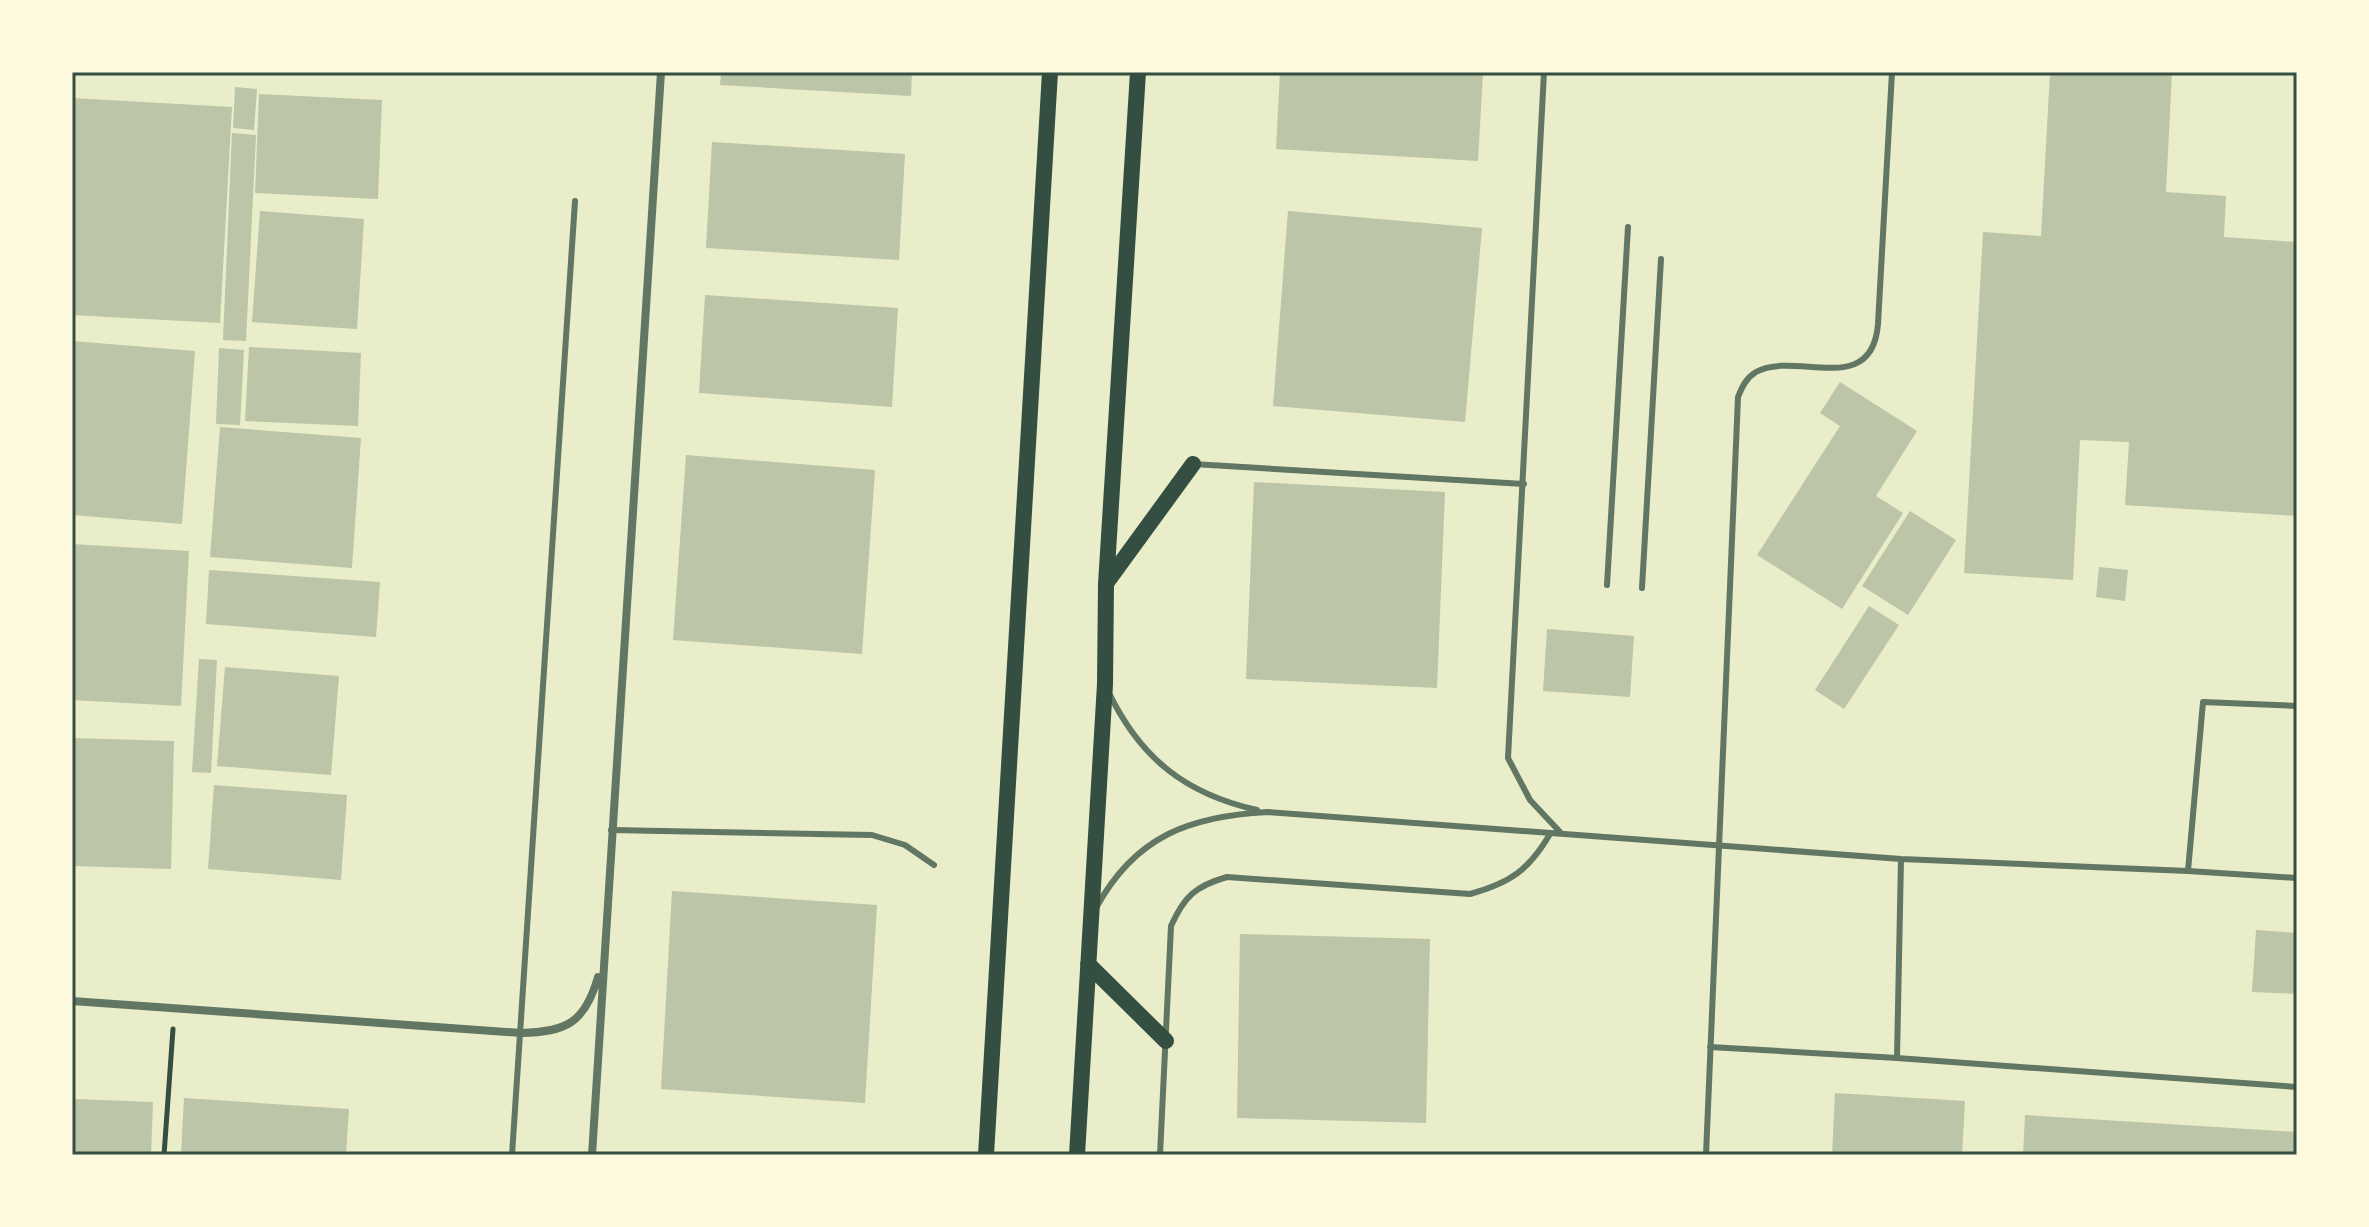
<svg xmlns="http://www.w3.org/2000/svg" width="2369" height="1227" viewBox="0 0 2369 1227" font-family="Montserrat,sans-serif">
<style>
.building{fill:#bcc5a7}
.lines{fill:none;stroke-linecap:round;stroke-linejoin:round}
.path{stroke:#344e41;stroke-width:5}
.service{stroke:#617663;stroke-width:6}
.minor{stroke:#617663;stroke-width:8}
.secondary{stroke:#344e41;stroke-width:16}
.neatline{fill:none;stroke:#344e41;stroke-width:3}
</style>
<rect width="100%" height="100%" fill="#e9edc9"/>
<path class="building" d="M721,72H912L911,96L720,85Z
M1280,72H1483L1478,161L1276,149Z
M2050,72H2172L2166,192L2226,196L2224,237L2297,242V516L2125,505L2129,442L2080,440L2073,580L1964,573L1983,232L2041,236Z
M235,87L257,89L254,130L233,128Z
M259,94L382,100L378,199L255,193Z
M72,98L232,107L220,323L72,315Z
M232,133L256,135L246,341L223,340Z
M712,142L905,154L899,260L706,248Z
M260,211L364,219L357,329L252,322Z
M1288,211L1482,228L1465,422L1273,406Z
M705,295L898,308L892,407L699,393Z
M72,341L195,351L182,524L72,515Z
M249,347L361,353L358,426L245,421Z
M219,348L244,350L240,425L216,424Z
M1840,382L1917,431L1876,496L1903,513L1842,609L1757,555L1840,426L1820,413Z
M220,427L361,438L352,568L210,557Z
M686,455L875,470L862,654L673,640Z
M1254,482L1445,492L1437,688L1246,679Z
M1910,511L1956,540L1908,615L1862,586Z
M72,544L189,551L181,706L72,700Z
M2099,567L2128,570L2125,601L2096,597Z
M209,570L380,582L376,637L206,624Z
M1869,606L1899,625L1844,709L1815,690Z
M1547,629L1634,636L1630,697L1543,691Z
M199,659L217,660L211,773L192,772Z
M225,667L339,676L331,775L217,766Z
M72,738L174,741L171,869L72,866Z
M214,785L347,795L341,880L208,869Z
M672,891L877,905L865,1103L661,1089Z
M2256,930L2297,933V994L2252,992Z
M1240,934L1430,939L1426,1123L1237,1118Z
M1835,1093L1965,1101L1962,1155H1832Z
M184,1098L349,1109L346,1155H181Z
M75,1099L153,1102L151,1155H72Z
M2025,1115L2297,1132V1155H2023Z"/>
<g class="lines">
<path class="path" d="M164,1155L173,1029"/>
<path class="service" d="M1544,72L1508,758L1530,800L1561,833
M1193,464L1524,484
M1607,585L1628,227
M1642,588L1661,259
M1109,693C1141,759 1186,794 1257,810
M611,830L872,835L905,845L934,865
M2188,871L2203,702L2297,706
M1096,908C1135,836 1190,816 1268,812L1901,859L2188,871L2297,878
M1710,1047L1897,1058L2297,1087
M1897,1058L1901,859
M512,1155L575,201
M1160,1155L1171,926C1184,897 1195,886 1227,877L1470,894C1510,883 1529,870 1550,834
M1706,1155L1738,397C1742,387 1746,378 1756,372C1795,350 1872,399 1878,324L1892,72"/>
<path class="minor" d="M72,1001L521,1033C566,1032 585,1023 598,977
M592,1155L661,72"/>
<path class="secondary" d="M1107,582L1193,464
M1088,964L1166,1041
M986,1155L1050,72
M1077,1155L1105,684L1106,584L1138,72"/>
</g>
<rect width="2369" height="1227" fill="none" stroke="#fefae0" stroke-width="148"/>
<rect x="74" y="74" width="2221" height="1079" class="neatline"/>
</svg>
